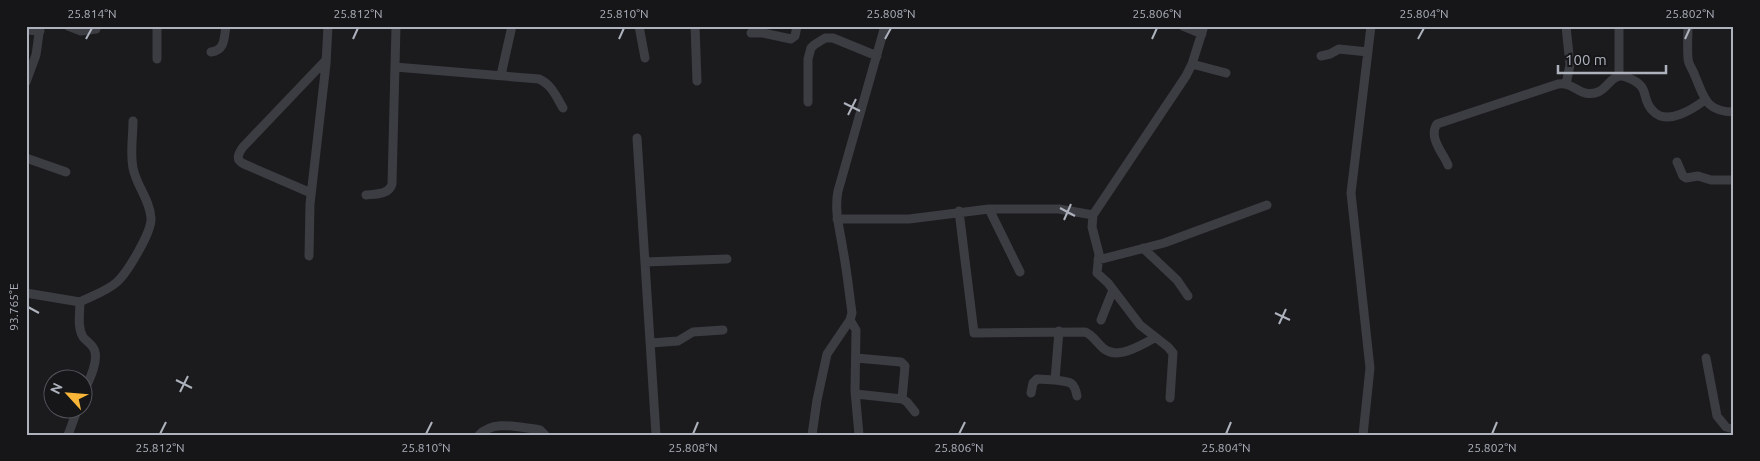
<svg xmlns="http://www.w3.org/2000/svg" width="1760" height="461" viewBox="0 0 1760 461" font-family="Ubuntu,sans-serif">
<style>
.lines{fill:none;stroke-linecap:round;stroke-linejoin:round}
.minor{stroke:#3c3d43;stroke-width:9}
.ticks{fill:none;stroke:#adb2bd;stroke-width:2}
.neatline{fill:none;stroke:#adb2bd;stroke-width:2}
.ticks-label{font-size:12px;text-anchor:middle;fill:#adb2bd}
</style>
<rect width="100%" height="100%" fill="#1b1b1d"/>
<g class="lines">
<path class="minor" d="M68,26L81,31L96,29
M639,26L645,58
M695,26L697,81
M1183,26L1202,34
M1566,26L1570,65L1566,84
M1688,26C1688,37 1687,47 1688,58C1688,65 1693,69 1695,76C1704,96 1705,112 1734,112
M26,30L40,31
M751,33H763L791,39L795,36L797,26
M211,52C225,50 224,39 226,26
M1321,56L1330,54L1339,49L1368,52
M157,59V26
M1192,64L1226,73
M395,67L539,79C551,84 556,96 563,108
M501,75L512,26
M1619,76V26
M26,82L36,55L40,26
M808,102V59L811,48L814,45L825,38H833L877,56
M637,138L656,435
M26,158L66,172
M1677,162L1683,176L1686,178L1698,176L1711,180H1734
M1448,165C1443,153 1428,137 1437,124L1558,84C1574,81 1580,99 1598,92C1608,88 1613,72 1626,77C1653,87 1639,97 1653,111C1667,126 1693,109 1705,100
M311,193L244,164C235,160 238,154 243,147L326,60
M366,195C375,194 389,195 392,184L396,26
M989,209L1020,272
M959,211L974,333L1085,332C1093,335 1096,342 1103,348C1118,361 1140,345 1155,338
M1093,215L1092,227L1099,254L1097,273L1108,283L1140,325L1168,347L1173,353L1170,398
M837,219H909L989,209H1059L1093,215L1186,76L1192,64L1204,26
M1143,248L1177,280L1188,296
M309,256L310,204L326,64L328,26
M1098,260L1164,243L1267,205
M645,262L727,259
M26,293L80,302
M850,320L856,330L855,391L859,435
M1101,320L1113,290
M1059,331L1055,380C1069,382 1074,380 1077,396
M651,343L678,341L693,332L723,330
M856,358L901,362L905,366L902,399
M1706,358L1717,416L1726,427L1734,429
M1031,393L1033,383L1037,379L1055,380
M856,394L902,399L907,402L915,412
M82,396C87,384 98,365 95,352C94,345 87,342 83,337C77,327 80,313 80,302C92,296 107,291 117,282C127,273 152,232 151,218C150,200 136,185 133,168C130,153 133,136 133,121
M68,435L78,408
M479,435C493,420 517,427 535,429L540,430L545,435
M812,435L817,400L827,354L850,320L852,313C849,292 847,271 843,250C840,230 834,211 838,191L885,26
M1363,435L1370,368L1351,193L1371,26"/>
</g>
<path class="ticks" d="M86,39L92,28M353,39L358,28M619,39L624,28M885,39L891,28M1152,39L1157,28M1418,39L1424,28M1685,39L1690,28M844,103L860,111M848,115L856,99M1060,208L1075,216M1064,220L1071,204M28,307L39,313M1275,313L1290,320M1279,324L1286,309M176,380L192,388M180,392L188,376M160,434L166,422M426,434L432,422M693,434L698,422M959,434L965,422M1226,434L1231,422M1492,434L1497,422"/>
<rect width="1760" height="461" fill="none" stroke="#161618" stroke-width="55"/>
<g transform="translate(68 394) rotate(296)"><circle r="24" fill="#161618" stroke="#52545a"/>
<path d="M0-4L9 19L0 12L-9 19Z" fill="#f9b538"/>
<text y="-8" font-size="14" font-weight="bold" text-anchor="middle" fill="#adb2bd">N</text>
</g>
<path d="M1558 65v8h108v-8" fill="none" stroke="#adb2bd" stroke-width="2.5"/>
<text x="1565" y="65" font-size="15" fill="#adb2bd" stroke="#161618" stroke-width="4" paint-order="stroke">100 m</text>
<rect x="28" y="28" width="1704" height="406" class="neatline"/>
<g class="ticks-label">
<text x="92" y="18">25.814°N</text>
<text x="358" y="18">25.812°N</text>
<text x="624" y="18">25.810°N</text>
<text x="891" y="18">25.808°N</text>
<text x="1157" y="18">25.806°N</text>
<text x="1424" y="18">25.804°N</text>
<text x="1690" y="18">25.802°N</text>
<text transform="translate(14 307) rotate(-90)" y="4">93.765°E</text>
<text x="160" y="452">25.812°N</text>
<text x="426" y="452">25.810°N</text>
<text x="693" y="452">25.808°N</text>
<text x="959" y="452">25.806°N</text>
<text x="1226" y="452">25.804°N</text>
<text x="1492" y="452">25.802°N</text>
</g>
</svg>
